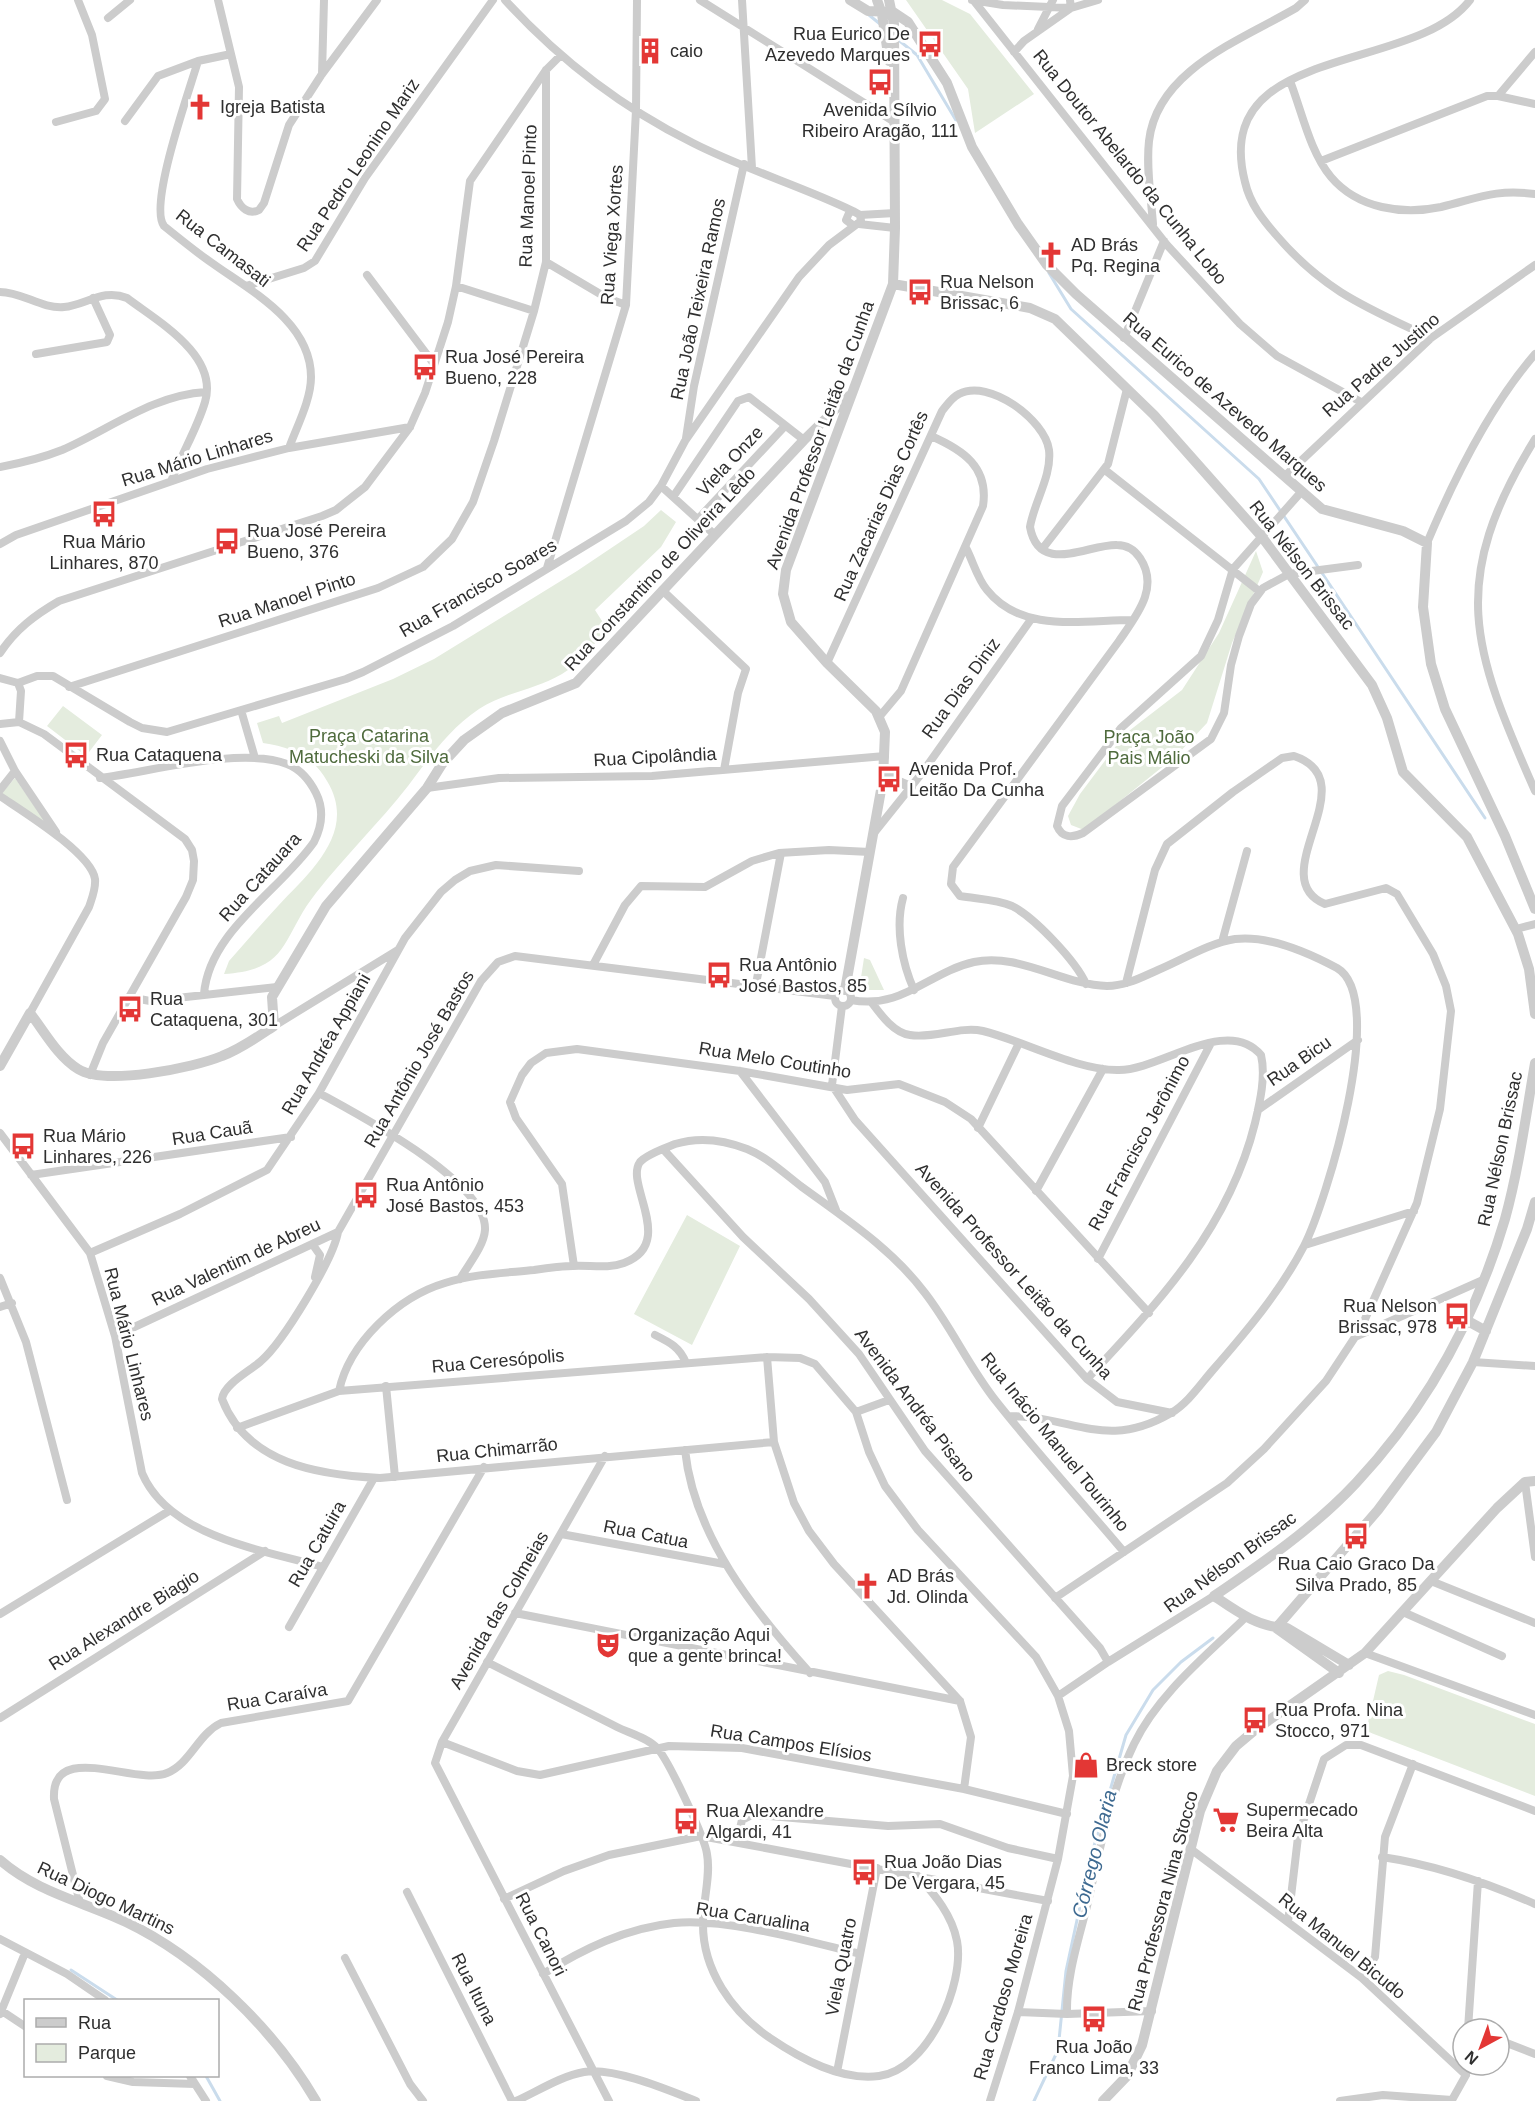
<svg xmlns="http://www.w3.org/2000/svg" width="1535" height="2101" viewBox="0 0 1535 2101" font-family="Arial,sans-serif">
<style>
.green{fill:#e4ecde}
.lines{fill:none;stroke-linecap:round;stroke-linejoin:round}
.stream{stroke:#cadcec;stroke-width:3}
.minor{stroke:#ccc;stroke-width:8}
.tertiary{stroke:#ccc;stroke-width:10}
.labels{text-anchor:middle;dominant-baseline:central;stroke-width:6;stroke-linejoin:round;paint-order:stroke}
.poi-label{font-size:18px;fill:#2f2f2f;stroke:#fff;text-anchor:start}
.street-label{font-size:18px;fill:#2f2f2f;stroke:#fff}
.park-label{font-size:18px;fill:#4f6b3d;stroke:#fff}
.water-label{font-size:20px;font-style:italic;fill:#3e6a91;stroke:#fff}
</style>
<rect width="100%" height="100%" fill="#fff"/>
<path class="green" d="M906,0H942L970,14L1034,94L975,133L968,89Z
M661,510L676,522L661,547L595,610L609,632C591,643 580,664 562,674C535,690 505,692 479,709C448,730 430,757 408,786C379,823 345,856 316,893C281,937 291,970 224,974L229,961C245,943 261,924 278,906C310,872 358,832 327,781C313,756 291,747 263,743L257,723L279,716L282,723L393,679L434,659L577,571L644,526Z
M1256,551L1263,572L1232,643L1207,723L1176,756L1084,830L1071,825L1068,816L1080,794L1125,734L1182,690L1219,633Z
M63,706L102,735L86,756L47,726Z
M15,778L46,823L1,794Z
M864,958L870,960L884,990H865L860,984Z
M687,1215L740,1246L692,1345L634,1314Z
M1388,1671L1404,1675L1535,1724V1796L1366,1731L1379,1675Z"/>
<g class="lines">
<path class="stream" d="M869,15L880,24
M896,38L917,55L957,122
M1049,273L1071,309L1259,479L1318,567
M1322,573L1485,818
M71,1970L117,2000
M206,2076L220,2101
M1034,2101L1058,2050L1066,1971L1090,1860L1126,1735L1153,1690L1181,1662L1213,1638"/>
<path class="minor" d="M218,0L231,54
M505,0C558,58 623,108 693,143C744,169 801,186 853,211
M700,0L893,121
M742,0L752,168
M972,0L1003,5L1071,8L1098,0
M974,1L1167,245L1240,324L1277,356L1361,402
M108,18L130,0
M1038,29L1053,0
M1014,52L1024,41L1071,8L1070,0
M198,61C190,89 148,205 164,226C180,239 196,252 212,263C251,291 311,322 311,377C311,400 297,426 289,448
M322,74L324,0
M1290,81C1302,112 1310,152 1331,177C1358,209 1403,215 1441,207C1479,198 1494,189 1535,194
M1498,96L1535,104
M125,121L158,76L198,61L231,54L239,87L237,199C241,208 249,215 259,210L264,203L289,125L322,74L377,0
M56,122L96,111L105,99L92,35L78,0
M1321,161L1487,96H1498L1535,52
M860,215L895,213
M859,224L895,228
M1153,224C1151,197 1146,168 1149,141C1157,70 1241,40 1296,8L1305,0
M546,262L607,298L626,305
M367,275L434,364
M246,286L304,268L315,261L365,178L493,0
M456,286L534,311
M0,292C22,292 42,309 64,307C86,305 103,288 127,298C157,321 219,355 205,402C197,429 182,453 172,479
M1124,338L1164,241
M1431,338C1368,308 1325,292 1277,236C1263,220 1250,204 1245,182C1209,42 1413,75 1470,0
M36,354L107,342L110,335L93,298
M686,438L694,386L744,164
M1535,439C1447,582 1472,648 1535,791
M0,467C21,463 42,458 62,450C110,429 153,395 206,392
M1105,470L1259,591
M1285,476L1431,338L1535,265
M661,486L715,535
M1302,491L1233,569L1218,620L1201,656L1121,728L1062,806L1057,826C1062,838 1072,838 1083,833L1211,739L1224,713L1231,665L1239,636L1251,604L1263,588L1289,574L1358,565
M673,497L738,401L749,397L804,440
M698,519L785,426
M1427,543C1453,481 1491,405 1535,354
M0,544L16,535L207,469L289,448L410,427
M966,548C973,561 977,578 987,590C1022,634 1084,620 1132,620
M1043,548L1108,464L1127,389
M547,568L626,305L636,110L637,0
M662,590L746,669L738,693L724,770
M0,653C16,629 35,615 59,601L322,516L336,510L365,487L410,427L425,393L448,322L456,286L470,181L546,70L560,56
M827,663L942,411C947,405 952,397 959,394C989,378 1045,420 1049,450C1052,476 1034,502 1030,527C1039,576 1088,544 1117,545C1127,545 1134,549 1140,558C1160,588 1136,616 1119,641L953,867L951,884L960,896C977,899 996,899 1012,906C1034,917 1076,961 1086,984
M0,678L18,683
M18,683L37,676H53L130,722L142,728L167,732L346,679L363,672L453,626L626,521L649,502L661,486L685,441L799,277L829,245L861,221L860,215L853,211L849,213L846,220L854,226
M18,683L21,691L19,722
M69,687L378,588L423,567L452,539L473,502L494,441L534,311L546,262V70
M241,710L255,758
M880,716L901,691L983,506C989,467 963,450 931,436
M0,724L19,722L44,734L185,839L192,850L194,861L193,880L186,897L103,1043L90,1075
M0,741L15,771L56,832
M100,778C150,772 241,746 287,764C300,769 310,781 316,793C324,809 322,826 314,842C280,891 209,931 204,994
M427,788L499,778L652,776L885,756
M0,790L15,771
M0,796C22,811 91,853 95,879C96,889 92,898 89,907L30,1013
M874,833L922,773L1032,618
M903,898C895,927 902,963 914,990
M1516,929L1535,924
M1222,942L1247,851
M593,965L625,905L641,886L705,887L752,861L779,853L829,850L870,852
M756,984L781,853
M835 998a8 8 0 1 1 16 0a8 8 0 1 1-16 0Z
M129,997L150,1001L277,987
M851,1000C902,1010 929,972 974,962C1018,952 1063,985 1107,986C1126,986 1142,977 1158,970C1182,960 1209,943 1235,939C1268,935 1309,953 1337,968C1389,998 1326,1203 1304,1246C1280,1292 1246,1332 1212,1371C1200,1385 1187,1404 1171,1413C1106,1451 1074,1416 1009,1416
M872,1003C881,1015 894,1033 910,1035C934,1039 959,1026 983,1031C1024,1041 1078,1071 1119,1070C1161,1070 1227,1015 1261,1055C1266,1076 1260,1102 1255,1123C1229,1228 1159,1302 1087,1379
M842,1006L832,1085L855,1120L1087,1379L1117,1402L1172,1413
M274,1026L398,950
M740,1071L825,1182L836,1210
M319,1093C357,1114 488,1182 485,1230C484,1246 468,1265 460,1279
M1258,1110L1358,1040
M978,1128L1019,1043
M0,1133L90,1253L115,1336L142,1473C169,1537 263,1550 323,1567
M663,1149L743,1237L809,1299L859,1354L925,1451L1100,1648L1108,1662
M31,1175L291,1137
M1036,1191L1103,1069
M313,1245L320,1255L315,1277
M1305,1245L1414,1211
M90,1253L180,1214L267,1170L319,1093L405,938L441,892L455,880L470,871L496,865L579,871
M1098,1259L1211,1043
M574,1266L562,1184L516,1118L510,1102L522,1075L531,1063L546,1053L577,1049L740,1071L847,1090L899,1084L945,1102L971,1119L1149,1313
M0,1278L26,1342L67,1500
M0,1307L12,1303
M655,1335C669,1342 680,1347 686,1363
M115,1336L338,1232
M1357,1336L1483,1280
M767,1357L774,1442L794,1503L809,1531L834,1564L960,1701L971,1737L964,1789
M1473,1362L1535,1366
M386,1386L395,1477
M339,1391C349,1343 398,1297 445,1283C473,1274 504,1273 534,1270C547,1268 560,1266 573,1266C590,1265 608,1269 624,1263C677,1243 624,1184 640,1162C647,1154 665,1148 675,1144C698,1137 724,1140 747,1149C767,1157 785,1174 802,1187C846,1219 892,1249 925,1293C952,1328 969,1367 996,1401C1037,1453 1082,1502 1124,1552
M856,1412L889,1400
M237,1428L339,1391L767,1357L800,1358L815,1364L856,1412L869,1452L885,1486L918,1530L1036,1657L1058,1696L1069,1731L1073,1776L1058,1859L1018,2012L990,2101
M774,1442L380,1478C318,1475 247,1464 222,1399C224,1384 250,1371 261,1361C283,1342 333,1260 338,1232L481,981L498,962L515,956L835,996
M685,1450C694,1536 754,1611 810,1673
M605,1456L442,1742L435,1763L609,2101
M1525,1482L1535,1557
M561,1534L724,1564
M1431,1581L1535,1623
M1055,1598L1227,1483L1264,1449L1326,1381L1361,1328L1417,1203L1440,1109L1451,1011L1446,986L1433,954L1397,894L1386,888L1325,904C1261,877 1369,781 1294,756L1282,758L1233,792L1167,844L1155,870L1126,983
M1403,1612L1502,1656
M515,1613L960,1701
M0,1614L169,1511
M289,1627L374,1478
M1365,1653L1535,1715
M487,1662C530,1684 574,1705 617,1727C629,1733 648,1738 657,1748C668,1759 705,1838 707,1854C711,1876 703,1900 703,1922C702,1970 732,2012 770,2038C801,2059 841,2081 879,2076C928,2070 965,1984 957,1941C952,1915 935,1895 918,1876
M1058,1696L1108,1662L1214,1596
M0,1718L265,1551
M442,1742L517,1771L540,1775L669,1746L742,1748L964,1789L1067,1814
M737,1841L742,1820L752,1815L769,1816L888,1826L940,1824L1008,1848L1058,1859
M1192,1850L1362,1978L1466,2075
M1382,1857C1436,1865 1485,1882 1535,1904
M407,1892L512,2101
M504,1899L564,1871L609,1855L701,1836L1048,1901
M80,1903L54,1799C51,1739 135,1786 167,1773C190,1764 198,1734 221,1723L348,1701L484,1467
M1288,1922L1298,1837L1324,1759L1346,1745H1361L1535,1811
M0,1939L67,1974L105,2000
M345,1958L410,2084L423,2101
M543,1974C583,1949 626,1928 674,1923C728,1918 806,1941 860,1954
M1362,1978L1375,1957L1385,1837L1413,1764
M2,2011L26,2027
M1018,2012L1067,2014L1152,2011
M0,2014L25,1953
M1067,2014C1066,1976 1079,1939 1088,1902C1100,1849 1110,1793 1134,1744C1158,1694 1207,1655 1246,1617
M1468,2029L1478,1881
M1499,2040L1535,2054
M837,2072L877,1868
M107,2076L133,2082L195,2084
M190,2076L206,2101
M516,2101C538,2091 561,2076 584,2072C614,2067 668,2090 696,2101
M1340,2101L1383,2095L1452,2100L1466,2075V2065"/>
<path class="tertiary" d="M850,0L868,11L893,12L908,22L947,83L972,147L1018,224L1047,265L1076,294L1322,509L1403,531L1427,543L1423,607L1431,664L1445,709L1505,836L1535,909
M877,0L882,14L889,61
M893,284L1030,308L1055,319L1154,415L1262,537L1372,685L1387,718L1403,772L1467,837L1518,934L1529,969L1535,1014
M884,767L897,781L911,787
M845,990L883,779L885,732L876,711L827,663L791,622L783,594L786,570L893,284L895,228L894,24L889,0
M0,1066L30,1013C44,1031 58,1057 78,1069C105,1086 193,1068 222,1056C241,1049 257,1037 274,1026L272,997L326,906L427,788L442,764L464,740L502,713L576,683L804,440L849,396
M1466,1320L1486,1331
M1276,1628L1378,1510L1436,1432L1473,1362L1527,1229L1535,1202
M1276,1628L1339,1673
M1349,1665L1287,1628C1259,1628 1236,1611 1214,1596C1264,1562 1315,1527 1356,1483C1426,1408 1476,1317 1505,1219C1519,1168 1526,1115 1535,1063
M0,1860C36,1892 84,1902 126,1922C201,1958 274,2029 316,2101
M1103,2101L1127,2076L1142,2045L1200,1811L1217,1771L1236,1746L1255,1730L1365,1653L1497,1508L1525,1482L1535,1481"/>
</g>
<defs>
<g id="bus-bare" transform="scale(2.07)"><path d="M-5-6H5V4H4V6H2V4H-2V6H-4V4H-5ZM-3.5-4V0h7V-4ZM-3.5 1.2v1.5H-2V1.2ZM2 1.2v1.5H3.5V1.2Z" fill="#e33735" stroke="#fff" stroke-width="2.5" paint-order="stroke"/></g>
<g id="building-bare" transform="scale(2.07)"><path d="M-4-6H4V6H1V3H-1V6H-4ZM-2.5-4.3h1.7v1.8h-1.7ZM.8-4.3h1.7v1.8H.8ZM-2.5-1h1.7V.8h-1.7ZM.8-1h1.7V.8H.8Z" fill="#e33735" stroke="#fff" stroke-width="2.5" paint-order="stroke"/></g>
<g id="church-bare" transform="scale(2.07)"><path d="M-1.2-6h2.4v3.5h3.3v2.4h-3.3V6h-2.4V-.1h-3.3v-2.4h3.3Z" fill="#e33735" stroke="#fff" stroke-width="2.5" paint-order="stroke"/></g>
<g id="theatre-bare" transform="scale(2.07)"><path d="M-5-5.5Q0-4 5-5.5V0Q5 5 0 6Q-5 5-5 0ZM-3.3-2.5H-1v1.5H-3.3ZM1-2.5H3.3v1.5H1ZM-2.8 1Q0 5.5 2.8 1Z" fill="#e33735" stroke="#fff" stroke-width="2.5" paint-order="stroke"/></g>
<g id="shop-bare" transform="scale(2.07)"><path d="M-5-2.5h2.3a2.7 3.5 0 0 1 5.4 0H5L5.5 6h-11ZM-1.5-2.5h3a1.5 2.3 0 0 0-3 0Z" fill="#e33735" stroke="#fff" stroke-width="2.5" paint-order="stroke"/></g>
<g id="supermarket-bare" transform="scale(2.07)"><path d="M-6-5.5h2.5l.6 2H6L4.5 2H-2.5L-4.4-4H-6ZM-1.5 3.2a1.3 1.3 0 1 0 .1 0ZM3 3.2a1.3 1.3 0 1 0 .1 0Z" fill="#e33735" stroke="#fff" stroke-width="2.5" paint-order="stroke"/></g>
</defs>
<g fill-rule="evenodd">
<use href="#bus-bare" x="930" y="44"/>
<use href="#building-bare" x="650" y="51"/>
<use href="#bus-bare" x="880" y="82"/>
<use href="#church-bare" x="200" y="107"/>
<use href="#church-bare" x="1051" y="255"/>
<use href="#bus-bare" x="920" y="292"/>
<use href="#bus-bare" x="425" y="367"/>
<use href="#bus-bare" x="104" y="514"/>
<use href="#bus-bare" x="227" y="541"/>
<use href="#bus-bare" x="76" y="755"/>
<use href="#bus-bare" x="889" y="779"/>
<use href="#bus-bare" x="719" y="975"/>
<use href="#bus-bare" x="130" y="1009"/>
<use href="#bus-bare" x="23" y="1146"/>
<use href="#bus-bare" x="366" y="1195"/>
<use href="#bus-bare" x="1457" y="1316"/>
<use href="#bus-bare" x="1356" y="1536"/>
<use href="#church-bare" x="867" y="1586"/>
<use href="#theatre-bare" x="608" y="1645"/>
<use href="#bus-bare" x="1255" y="1720"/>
<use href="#shop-bare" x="1086" y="1765"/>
<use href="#supermarket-bare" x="1226" y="1820"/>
<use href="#bus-bare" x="686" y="1821"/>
<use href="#bus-bare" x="864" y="1872"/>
<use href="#bus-bare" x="1094" y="2019"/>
</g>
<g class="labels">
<g class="poi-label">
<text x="910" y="34" text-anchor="end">Rua Eurico De<tspan x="910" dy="21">Azevedo Marques</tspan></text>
<text x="670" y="51">caio</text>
<text x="220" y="107">Igreja Batista</text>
<text x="880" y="110" text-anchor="middle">Avenida Sílvio<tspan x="880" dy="21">Ribeiro Aragão, 111</tspan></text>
<text x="1071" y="245">AD Brás<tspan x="1071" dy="21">Pq. Regina</tspan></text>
<text x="940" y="282">Rua Nelson<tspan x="940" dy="21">Brissac, 6</tspan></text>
<text x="445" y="357">Rua José Pereira<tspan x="445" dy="21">Bueno, 228</tspan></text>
<text x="247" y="531">Rua José Pereira<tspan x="247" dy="21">Bueno, 376</tspan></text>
<text x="104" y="542" text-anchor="middle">Rua Mário<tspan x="104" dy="21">Linhares, 870</tspan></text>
<text x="96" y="755">Rua Cataquena</text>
<text x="909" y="769">Avenida Prof.<tspan x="909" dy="21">Leitão Da Cunha</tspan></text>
<text x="739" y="965">Rua Antônio<tspan x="739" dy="21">José Bastos, 85</tspan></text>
<text x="150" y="999">Rua<tspan x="150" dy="21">Cataquena, 301</tspan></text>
<text x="43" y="1136">Rua Mário<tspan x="43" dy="21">Linhares, 226</tspan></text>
<text x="386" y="1185">Rua Antônio<tspan x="386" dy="21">José Bastos, 453</tspan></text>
<text x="1437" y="1306" text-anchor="end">Rua Nelson<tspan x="1437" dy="21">Brissac, 978</tspan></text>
<text x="1356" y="1564" text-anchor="middle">Rua Caio Graco Da<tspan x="1356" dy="21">Silva Prado, 85</tspan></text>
<text x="887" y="1576">AD Brás<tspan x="887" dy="21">Jd. Olinda</tspan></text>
<text x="628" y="1635">Organização Aqui<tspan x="628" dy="21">que a gente brinca!</tspan></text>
<text x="1275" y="1710">Rua Profa. Nina<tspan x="1275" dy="21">Stocco, 971</tspan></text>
<text x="1106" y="1765">Breck store</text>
<text x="1246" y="1810">Supermecado<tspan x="1246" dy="21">Beira Alta</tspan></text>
<text x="706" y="1811">Rua Alexandre<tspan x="706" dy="21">Algardi, 41</tspan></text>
<text x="884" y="1862">Rua João Dias<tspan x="884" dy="21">De Vergara, 45</tspan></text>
<text x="1094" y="2047" text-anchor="middle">Rua João<tspan x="1094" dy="21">Franco Lima, 33</tspan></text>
</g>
<g class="street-label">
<text transform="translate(358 165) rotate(-56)">Rua Pedro Leonino Mariz</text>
<text transform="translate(1130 167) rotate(51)">Rua Doutor Abelardo da Cunha Lobo</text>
<text transform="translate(528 196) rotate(-88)">Rua Manoel Pinto</text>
<text transform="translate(612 235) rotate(-86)">Rua Viega Xortes</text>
<text transform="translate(223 248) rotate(38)">Rua Camasati</text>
<text transform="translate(698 299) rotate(-78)">Rua João Teixeira Ramos</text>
<text transform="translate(1381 365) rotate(-41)">Rua Padre Justino</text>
<text transform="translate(1225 402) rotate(41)">Rua Eurico de Azevedo Marques</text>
<text transform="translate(820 435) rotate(-70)">Avenida Professor Leitão da Cunha</text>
<text transform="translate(197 458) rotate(-17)">Rua Mário Linhares</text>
<text transform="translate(730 461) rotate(-47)">Viela Onze</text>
<text transform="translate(881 506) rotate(-66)">Rua Zacarias Dias Cortês</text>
<text transform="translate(1302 565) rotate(52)">Rua Nélson Brissac</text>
<text transform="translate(660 569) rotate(-47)">Rua Constantino de Oliveira Lêdo</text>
<text transform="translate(478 588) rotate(-30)">Rua Francisco Soares</text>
<text transform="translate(287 600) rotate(-18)">Rua Manoel Pinto</text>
<text transform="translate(961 688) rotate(-54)">Rua Dias Diniz</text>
<text transform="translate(655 757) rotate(-3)">Rua Cipolândia</text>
<text transform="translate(260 877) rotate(-48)">Rua Catauara</text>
<text transform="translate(326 1044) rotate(-60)">Rua Andréa Appiani</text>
<text transform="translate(419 1059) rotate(-60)">Rua Antônio José Bastos</text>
<text transform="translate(775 1060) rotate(9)">Rua Melo Coutinho</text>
<text transform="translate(1299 1061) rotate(-35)">Rua Bicu</text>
<text transform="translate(212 1133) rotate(-9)">Rua Cauã</text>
<text transform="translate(1139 1143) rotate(-62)">Rua Francisco Jerônimo</text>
<text transform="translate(1500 1149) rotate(-78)">Rua Nélson Brissac</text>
<text transform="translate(236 1262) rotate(-25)">Rua Valentim de Abreu</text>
<text transform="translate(1014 1271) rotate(48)">Avenida Professor Leitão da Cunha</text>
<text transform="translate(129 1344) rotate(76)">Rua Mário Linhares</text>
<text transform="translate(498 1361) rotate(-5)">Rua Ceresópolis</text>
<text transform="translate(915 1405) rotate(53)">Avenida Andréa Pisano</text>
<text transform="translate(1055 1442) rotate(51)">Rua Inácio Manuel Tourinho</text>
<text transform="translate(497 1450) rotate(-6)">Rua Chimarrão</text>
<text transform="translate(646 1534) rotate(11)">Rua Catua</text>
<text transform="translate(317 1544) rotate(-60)">Rua Catuira</text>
<text transform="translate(1230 1562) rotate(-36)">Rua Nélson Brissac</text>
<text transform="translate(499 1610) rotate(-60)">Avenida das Colmeias</text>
<text transform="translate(124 1620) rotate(-32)">Rua Alexandre Biagio</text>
<text transform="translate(277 1697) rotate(-9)">Rua Caraíva</text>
<text transform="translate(791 1743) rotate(9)">Rua Campos Elísios</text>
<text transform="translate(106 1898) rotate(25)">Rua Diogo Martins</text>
<text transform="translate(1163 1901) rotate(-75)">Rua Professora Nina Stocco</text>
<text transform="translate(753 1917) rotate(9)">Rua Carualina</text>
<text transform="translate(541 1934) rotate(63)">Rua Canori</text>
<text transform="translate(1342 1946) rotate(39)">Rua Manuel Bicudo</text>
<text transform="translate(841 1967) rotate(-79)">Viela Quatro</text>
<text transform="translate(474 1989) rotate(63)">Rua Ituna</text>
<text transform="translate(1003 1997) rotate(-74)">Rua Cardoso Moreira</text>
</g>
<g class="park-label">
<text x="369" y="736">Praça Catarina<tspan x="369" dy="21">Matucheski da Silva</tspan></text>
<text x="1149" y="737">Praça João<tspan x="1149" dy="21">Pais Málio</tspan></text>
</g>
<g class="water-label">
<text transform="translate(1094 1854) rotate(-76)">Córrego Olaria</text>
</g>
</g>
<rect x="24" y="1999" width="195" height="78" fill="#ffffff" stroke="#acacac" stroke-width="1.5"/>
<rect x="36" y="2018" width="30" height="9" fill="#cccccc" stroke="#acacac" stroke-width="1.5"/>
<text x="78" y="2029" font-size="18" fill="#2f2f2f">Rua</text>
<rect x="36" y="2044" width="30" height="18" fill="#e4ecde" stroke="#acacac" stroke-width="1.5"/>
<text x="78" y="2059" font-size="18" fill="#2f2f2f">Parque</text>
<g transform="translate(1481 2047) rotate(221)"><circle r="28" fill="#ffffff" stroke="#acacac" stroke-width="1.5"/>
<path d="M0-4.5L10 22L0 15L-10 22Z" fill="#e33735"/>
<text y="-9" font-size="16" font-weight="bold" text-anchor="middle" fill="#2f2f2f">N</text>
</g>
</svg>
